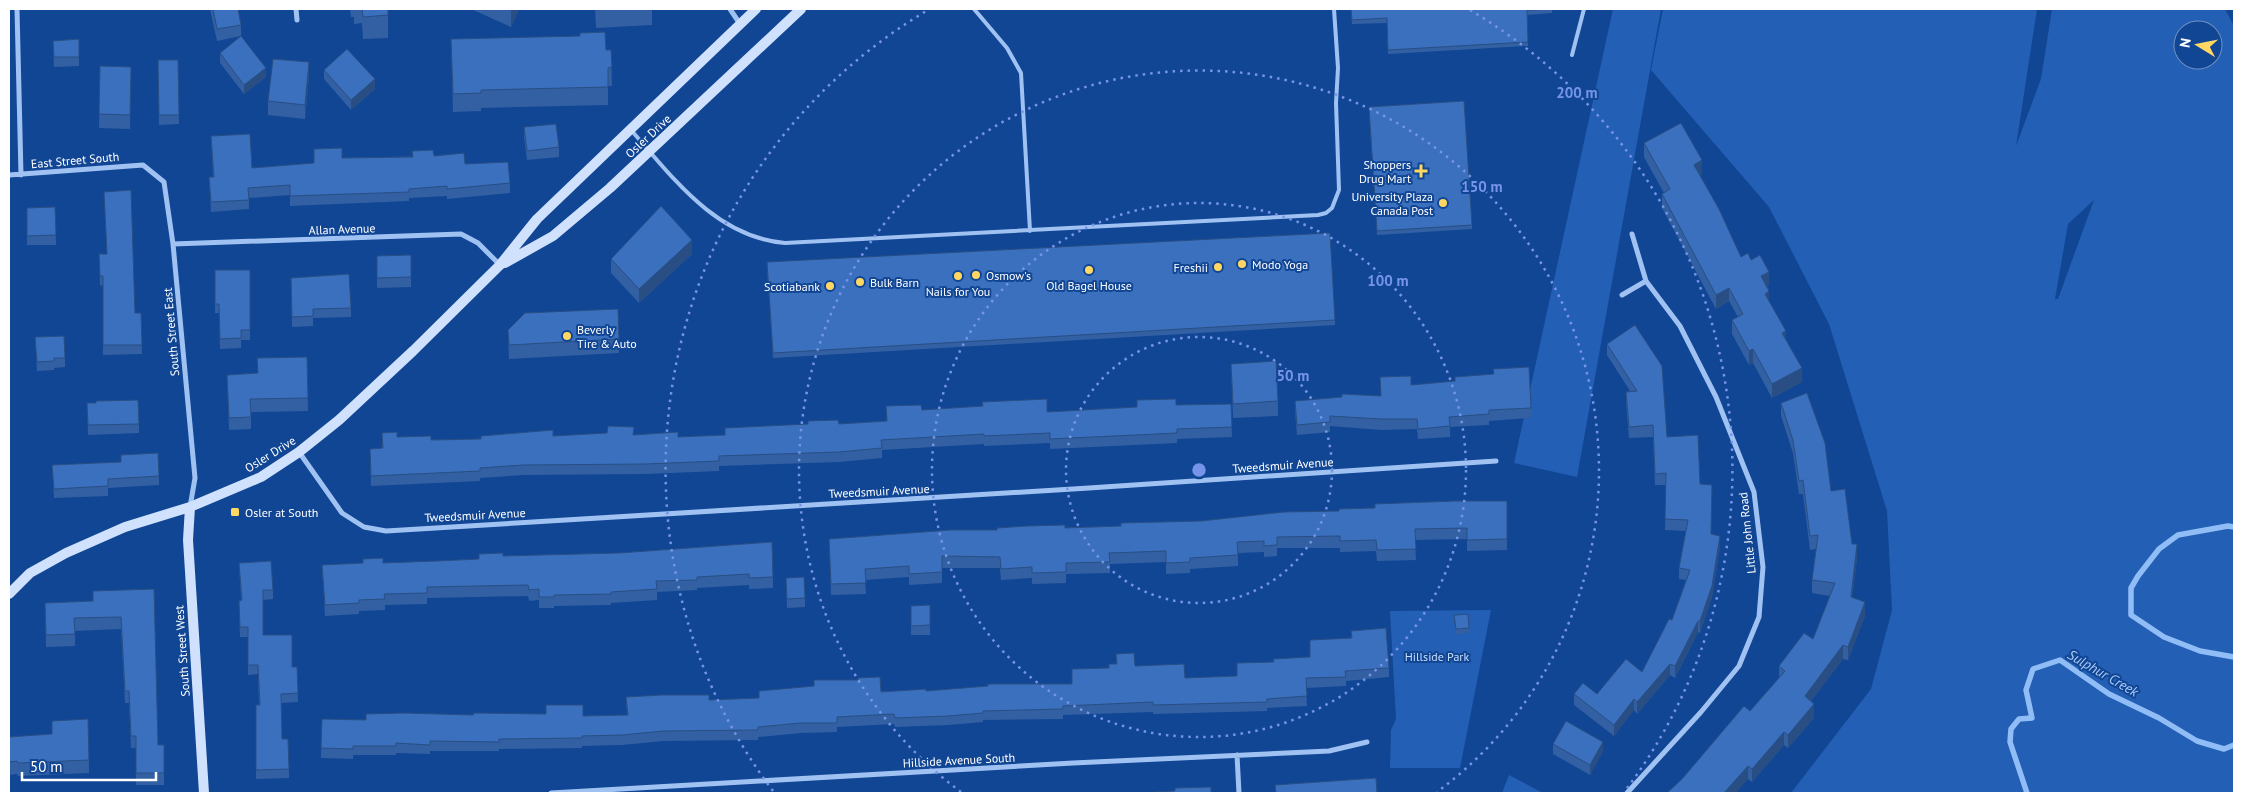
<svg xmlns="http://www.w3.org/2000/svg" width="2243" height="802" viewBox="0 0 2243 802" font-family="'PT Sans',sans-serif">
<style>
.green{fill:#235fb4;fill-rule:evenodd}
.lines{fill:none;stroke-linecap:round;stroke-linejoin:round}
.stream{stroke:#91bdf7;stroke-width:5.5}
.lane{stroke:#a0c2f3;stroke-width:4}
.street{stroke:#a0c2f3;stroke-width:5}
.secondary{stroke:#cfe1fd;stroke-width:10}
.wall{fill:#3260a3}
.shaded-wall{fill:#294e84}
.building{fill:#3a70bd;stroke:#294e84}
.ring{fill:none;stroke:#7795e8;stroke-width:2.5;stroke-dasharray:2.5 5}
.poi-dot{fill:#ffd762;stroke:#114695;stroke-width:2}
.labels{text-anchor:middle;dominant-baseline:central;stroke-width:4;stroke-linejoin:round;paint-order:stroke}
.street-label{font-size:12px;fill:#fff;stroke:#114695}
.poi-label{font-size:12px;fill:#fff;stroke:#114695;text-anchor:start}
.park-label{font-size:12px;fill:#c7defd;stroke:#114695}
.water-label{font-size:14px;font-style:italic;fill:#accdfa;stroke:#114695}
.centre{fill:#7795e8;stroke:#114695;stroke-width:2.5}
.ring-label{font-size:15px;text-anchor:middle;font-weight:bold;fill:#7795e8;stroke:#114695;stroke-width:4;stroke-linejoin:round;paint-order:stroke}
</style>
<rect width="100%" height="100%" fill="#114695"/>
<path class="green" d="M1613,9H1661L1577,477L1514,463Z
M1663,9H2037L2016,146L2041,79L2052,9H2225L2234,26V793H1791L1871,689L1892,610L1887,511L1829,324L1769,207L1651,70ZM2183,30H2213V60H2183ZM2094,200L2058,299H2055L2068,224Z
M1491,610L1460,768H1390L1391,730L1396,719L1390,611Z
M1509,775L1543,793H1502Z"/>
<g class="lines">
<path class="stream" d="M2234,527L2228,526L2178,535L2159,549L2138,576L2131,588V615L2164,637L2200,651L2234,657
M2027,793L2010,742L2011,729L2019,719L2032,718L2026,690L2033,669L2060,660L2109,694L2159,718L2197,741L2224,749L2234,745"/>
<path class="lane" d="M974,9L1007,48L1021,73L1030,231
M1572,55L1584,9
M631,130C674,179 716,237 785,243L1318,215L1326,213L1332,208L1339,190L1336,103L1338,68L1334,9"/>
<path class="street" d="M17,9L21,175
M296,9L297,20
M730,9L740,24
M9,175L143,165L164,182L173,244L195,478L190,507
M173,244L461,234L478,243L500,265
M1622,295L1646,281
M299,452L342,513L364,527L386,531L1089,488L1496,461
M1237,755L1239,793
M551,793L1073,763L1329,751L1367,742
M1627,793L1701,712L1739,666L1759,617L1763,567L1754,492L1716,397L1680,326L1646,281L1632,234"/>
<path class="secondary" d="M505,263L553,236L610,188L801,9
M190,507L188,540L204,793
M9,594L30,573L66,553L125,527L190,507L261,477L299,452L339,420L413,351L500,265L537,219L756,9"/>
</g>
<path class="wall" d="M210,9H238L241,25V36L217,41Z
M350,9H388V38L363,39L362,23L354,24V17H351Z
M471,9H519L511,27Z
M595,9H652V25L596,28Z
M1351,9H1552V13L1527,15L1528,46L1388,54L1387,23L1352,24Z
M79,39V66L54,67L53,41Z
M451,39L611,50L612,86H608V105L481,108V111L453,112Z
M220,53L266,77L244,94L220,63Z
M158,60H178L179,124L159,125Z
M100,66L131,67L130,129L99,128Z
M324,70L375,89L351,110L324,79Z
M309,77L305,119L268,115V101Z
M1369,112L1472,225V229L1377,235Z
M524,127L559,147V157L527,160L524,137Z
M211,136L252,168L314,163L342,158L434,156L465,164L510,183V193L447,199V196L409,198V201L290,206V195L249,198V209L211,212L209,177H213Z
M1644,143L1702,174L1700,176L1741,257L1751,260L1769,285L1767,287L1769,301L1786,340L1802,382L1772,398L1753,363L1749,365L1732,334V320L1738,317L1729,301L1716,309L1662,208V194L1664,193L1644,157Z
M104,192L135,313H141L142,354L103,355V285L100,286L99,254H107Z
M55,207L56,245H27V208Z
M692,254L639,303L611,273V259Z
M411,255V287L377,288V256Z
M767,267L1335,320V325L773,358Z
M215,270H250V340H241V348L220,349L219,313H215Z
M291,278L351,308V317L313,318V326L292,327Z
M508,330L619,339V353L509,359Z
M35,337L65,358V367L54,368V370L37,371Z
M1607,344L1667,437L1700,484L1711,534L1720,547L1712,597L1700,633L1698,632L1675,678L1670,675L1637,714L1634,710L1614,736L1574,705V694H1597L1642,672L1672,620L1686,580L1679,579V568L1686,531L1665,530L1666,485H1655L1653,437L1629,438L1626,403V392L1630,391L1607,355Z
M307,357L308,411L251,412V429L229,430L227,375L257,373Z
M1231,364L1278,401V416L1233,418Z
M1411,385L1531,408V418L1489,421V425L1450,427V437L1418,439L1417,429L1381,430L1330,426V432L1297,435L1295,411V401L1381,396Z
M87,403L139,424V433L88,435Z
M1781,403L1831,491L1857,558L1852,597L1865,616L1848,660L1843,659L1811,701L1814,718L1788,748L1784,745L1752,782L1748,779H1682L1750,711L1779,678V666L1813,639L1830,596L1812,593V580L1816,549L1810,550L1803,494H1799L1793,453L1781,416Z
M1231,404L1232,437L1177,439V443L1050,449V443L984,446V444L882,450V458L839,462L719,466V471L646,474L524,475L480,478V481L371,486L370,449L382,448V433L397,437L431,440L634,435L678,437L725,435L839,424L886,421L922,410L1047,412L1176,405Z
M121,455L159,476V485L108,488V496L54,498L52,465L121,462Z
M1507,501V550L1467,551V539L1415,540L1416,560L1377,561L1376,551L1340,552V548H1277V556L1264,557V552L1238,553V566L1190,569V573L1166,574V562L1110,564V573L1066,574V583L1032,584V578L1001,580L1000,568H942V583L909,585V577L865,580L866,594L831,595L829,539L997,530L1121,526L1201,521L1339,511L1375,508Z
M619,553L773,577V588L749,589V585L697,588V590L657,592V600L611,603V605L554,606V608H539V600L529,601L528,596L427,598V604L385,605V610L359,611V614L325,616L322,565L437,561L479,559L503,556Z
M239,563L273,590V599L263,600V635L292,667H297L298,702L281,703L282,739L289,769V778L256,779V705H259L258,674L248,675V637H240L239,601L241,600Z
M786,578L805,598V607L787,608Z
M154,589L158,745H164V785H136V748H131L129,703H125L121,629L75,631V646L46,647L45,603L93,601Z
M911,606L930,625V635H911Z
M1454,615L1469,628V633L1456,634Z
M1351,631L1389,668V677L1346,681V686L1306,688L1307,706L1267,708V711L1153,714V712L1063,715V719L983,720V722L948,725L895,727L894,724L837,727V732L801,733L758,737V740L663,741L622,745L582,746V748L499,749V751H430V754L396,753V755H353V759L321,758L322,719L366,720L473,715L583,716L627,715L626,697L709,700L759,698V691H926L1072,684L1116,664V654L1135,666L1185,678L1237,676L1274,662L1310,657L1351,638Z
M52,721L89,760V773L18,776L17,774L9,775V737L52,734Z
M1553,744L1603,751L1590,775L1553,754Z"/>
<path class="shaded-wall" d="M511,9H519L511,27Z
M309,62V77L305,119V105Z
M266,68V77L244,94V85Z
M375,79V89L351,110V100Z
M1702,160V174L1694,179V165Z
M692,240V254L639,303V289Z
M1769,272V285L1761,290V276Z
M1729,288V301L1716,309V295Z
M1769,291V305L1765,294Z
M1786,331V344L1782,333Z
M1753,349V363L1749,365V351Z
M1802,368V382L1772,398V384Z
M1720,536V547L1712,597L1700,633V621Z
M1857,544V558L1851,610V597Z
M1865,602V616L1848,660V647Z
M1698,621V632L1675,678V666Z
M1843,645V659L1805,709V696Z
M1670,664V675L1637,714V702Z
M1634,699V710L1614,736V725Z
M1814,704V718L1788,748V735Z
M1784,732V745L1752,782V769Z
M1603,742V751L1590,775V765Z
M1748,766V779L1736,793H1724Z"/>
<path class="building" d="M213,9H238L241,25L217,29Z
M362,9H388V15L363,17Z
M1351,9H1548L1527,10L1528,42L1388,50L1387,18L1352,20Z
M605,32L606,50H611L612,67L608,68V87L481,90V93L453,94L451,39L580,36V33Z
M241,36L266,68L244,85L220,53Z
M79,39V57H54L53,41Z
M347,49L375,79L351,100L324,70Z
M273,59L309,62L305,105L268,101Z
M158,60H178L179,115H159Z
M100,66L131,67L130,115L99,114Z
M1464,101L1472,225L1377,231L1369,107Z
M1681,123L1702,160L1694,165L1719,209L1741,257L1748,253L1751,260L1760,255L1769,272L1761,276L1769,291L1765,294L1786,331L1782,333L1802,368L1772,384L1753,349L1749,351L1732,320L1743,314L1729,288L1716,295L1662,194L1670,189L1644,143Z
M556,124L559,147L527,151L524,127Z
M250,134L252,168L314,163V149L342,148V158L413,157L412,151L433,150L434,156L464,153L465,164L508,162L510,183L447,189V186L409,189V192L290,196V185L248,188L249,200L211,202L209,177H214L211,136Z
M131,190L135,313H141L142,345H103V276H100L99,254H107L104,192Z
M661,206L692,240L639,289L611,259Z
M55,207L56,235L27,236V208Z
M1330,233L1335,320L773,353L767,262Z
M411,255V277L377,278V256Z
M215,270H250V330H241V338L220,339L219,304H215Z
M349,274L351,308L313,309V316L292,317L291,278Z
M618,309L619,339L509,345L508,330L525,313Z
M1635,325L1662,366L1667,437L1698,435L1700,484L1712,485L1711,534L1720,536L1712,586L1700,621H1698L1675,666L1670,664L1637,702L1634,699L1614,725L1574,694L1583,683L1597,694L1626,659L1642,672L1669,619L1672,620L1690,570L1679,568L1688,520L1665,519L1666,473L1655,474L1653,425L1629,427L1626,392L1637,391L1607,344Z
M64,336L65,358H54V361L37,362L35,337Z
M307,357L308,398L250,399L251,417L229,418L227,375L258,373L257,358Z
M1276,361L1278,401L1233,404L1231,364Z
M1529,367L1531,408L1489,410V414L1449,417L1450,426L1418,429L1417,419H1381L1330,416V422L1297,425L1295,401L1342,397V394L1381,396L1380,377L1411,376V385L1455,381V377L1494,374L1493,369Z
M1807,393L1825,443L1831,491L1845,489L1852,544H1857L1851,597L1865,602L1848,647L1843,645L1805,696L1814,704L1788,735L1784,732L1752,769L1748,766L1724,793H1667L1682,779L1744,706L1750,711L1785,671L1779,666L1804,633L1813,639L1835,583L1812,580L1818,535L1810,536L1803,480L1799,481L1793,440L1781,403Z
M1047,399V412L1137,407V400L1176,399V405L1231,404L1232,427L1177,429V433L1050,439V433L984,436V434L881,440L882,448L839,452L719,456V461L646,464L524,465L480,468V471L371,476L370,449L383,448L382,433L397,432V437L431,436V440L481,439V436L553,430V436L607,433L608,426L634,427L633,435L678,432V437L725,435V428L808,424V421L838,420L839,424L887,421L886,406L921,405L922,410L983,406L982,402Z
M138,400L139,424L88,425L87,403H96V401Z
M158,453L159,476L108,479V486L54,489L52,465L121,462V455Z
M1455,501H1507V539L1467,540V528L1415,529L1416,549L1377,550L1376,540L1340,541V536L1277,537V545L1264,546V541L1237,542L1238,555L1190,558V562L1166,563V551L1109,553L1110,562L1066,563V572L1032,573V567L1001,569L1000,557L942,556V572L909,574V566L865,569L866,583L831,584L829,539L950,530H997V528L1027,526L1065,525V528L1121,526V523L1201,521L1284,512L1339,511V509L1375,508V504Z
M772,542L773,577L749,578V574L697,577V580L656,581L657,589L611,592V594L554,595V597H539V589L529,590L528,585L427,587V593L384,594L385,599L359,600V603L325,605L322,565L363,563V559L383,558V563L437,561L479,559V554L503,553V556L619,553Z
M271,561L273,590H263V635H292V667H297L298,693L281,694L282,739H288L289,769L256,770V705H260L258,665H248V627H240L239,601L242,600L239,563Z
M804,577L805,598L787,599L786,578Z
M154,589L158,745H164V773H136V736H131L129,691H125L121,617L74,618L75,634L46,635L45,603L93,601V591Z
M930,605V625L911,626V606Z
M1468,614L1469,628L1456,629L1454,615Z
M1386,628L1389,668L1345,671L1346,677L1306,678L1307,696L1267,699V702L1153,705V702L1063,706V709L983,711V713L948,716L895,718L894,714L837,717V723H801L758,727V730L663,731L622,735L582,736V738L499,739V742L430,741V745L396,743V746H353V749L321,748L322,719L366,720V714L404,713L473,715L474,713L546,714V705H583V716L628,715L626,697L661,695H709V700L759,698V691L814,686V680H858V678L880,677L881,692L926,689V691L988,686V684H1072V669L1109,668V664H1117L1116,654L1134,653L1135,666L1184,664L1185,678L1237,676V663L1274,662L1273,659L1310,657V640L1352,638L1351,631Z
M88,719L89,760L18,763L17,761L9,762V737L52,734V721Z
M1566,721L1603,742L1590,765L1553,744Z
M1376,778L1377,793H1276L1275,785Z
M1211,787V793H1134L1175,791V788Z"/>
<g class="ring">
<circle cx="1199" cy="470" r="133"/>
<circle cx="1199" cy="470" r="267"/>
<path d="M961 792A400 400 0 1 1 1437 792"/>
<path d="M773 791A534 534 0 0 1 928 10M1470 10A534 534 0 0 1 1625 791"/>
</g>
<g class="poi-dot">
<path d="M1418.5 163.5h5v5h5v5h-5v5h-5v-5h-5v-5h5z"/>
<circle cx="1443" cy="203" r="5"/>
<circle cx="1242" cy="264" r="5"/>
<circle cx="1218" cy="267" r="5"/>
<circle cx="1089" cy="270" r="5"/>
<circle cx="976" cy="275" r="5"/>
<circle cx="958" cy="276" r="5"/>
<circle cx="860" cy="282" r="5"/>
<circle cx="830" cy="286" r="5"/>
<circle cx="567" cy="336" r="5"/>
<rect x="230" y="507" width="10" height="10" rx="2.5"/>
</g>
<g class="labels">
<g class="street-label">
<text transform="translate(648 136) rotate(-43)">Osler Drive</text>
<text transform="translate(75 160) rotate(-5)">East Street South</text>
<text transform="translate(342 229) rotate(-2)">Allan Avenue</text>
<text transform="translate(171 332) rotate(-95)">South Street East</text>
<text transform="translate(270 454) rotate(-32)">Osler Drive</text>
<text transform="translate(1283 465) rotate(-4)">Tweedsmuir Avenue</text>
<text transform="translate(879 491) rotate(-3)">Tweedsmuir Avenue</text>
<text transform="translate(475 515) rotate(-3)">Tweedsmuir Avenue</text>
<text transform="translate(1747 533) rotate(-96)">Little John Road</text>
<text transform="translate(182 651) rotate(-94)">South Street West</text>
<text transform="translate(959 760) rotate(-3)">Hillside Avenue South</text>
</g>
<g class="poi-label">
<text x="1411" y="164" text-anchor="end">Shoppers<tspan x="1411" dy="14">Drug Mart</tspan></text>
<text x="1433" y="196" text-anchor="end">University Plaza<tspan x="1433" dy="14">Canada Post</tspan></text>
<text x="1252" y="264">Modo Yoga</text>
<text x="1208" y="267" text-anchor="end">Freshii</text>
<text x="986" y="275">Osmow's</text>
<text x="870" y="282">Bulk Barn</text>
<text x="1089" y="285" text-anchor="middle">Old Bagel House</text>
<text x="820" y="286" text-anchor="end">Scotiabank</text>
<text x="958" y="291" text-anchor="middle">Nails for You</text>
<text x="577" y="329">Beverly<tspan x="577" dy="14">Tire &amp; Auto</tspan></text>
<text x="245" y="512">Osler at South</text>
</g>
<g class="park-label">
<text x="1437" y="656">Hillside Park</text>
</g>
<g class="water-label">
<text transform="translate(2103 673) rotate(30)">Sulphur Creek</text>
</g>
</g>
<circle cx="1199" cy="470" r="8" class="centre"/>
<g class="ring-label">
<text x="1577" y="98">200 m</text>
<text x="1482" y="192">150 m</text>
<text x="1388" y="286">100 m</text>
<text x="1293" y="381">50 m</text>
</g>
<rect width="2243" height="802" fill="none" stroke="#ffffff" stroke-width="20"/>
<g transform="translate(2198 45) rotate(280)"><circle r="24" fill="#114695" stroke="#7090bf"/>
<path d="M0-4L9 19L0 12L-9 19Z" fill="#ffd762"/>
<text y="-8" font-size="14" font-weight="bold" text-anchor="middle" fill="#ffffff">N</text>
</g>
<path d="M22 772v8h134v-8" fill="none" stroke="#ffffff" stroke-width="2.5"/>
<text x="30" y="772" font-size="15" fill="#ffffff" stroke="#114695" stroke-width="4" paint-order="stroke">50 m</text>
</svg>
